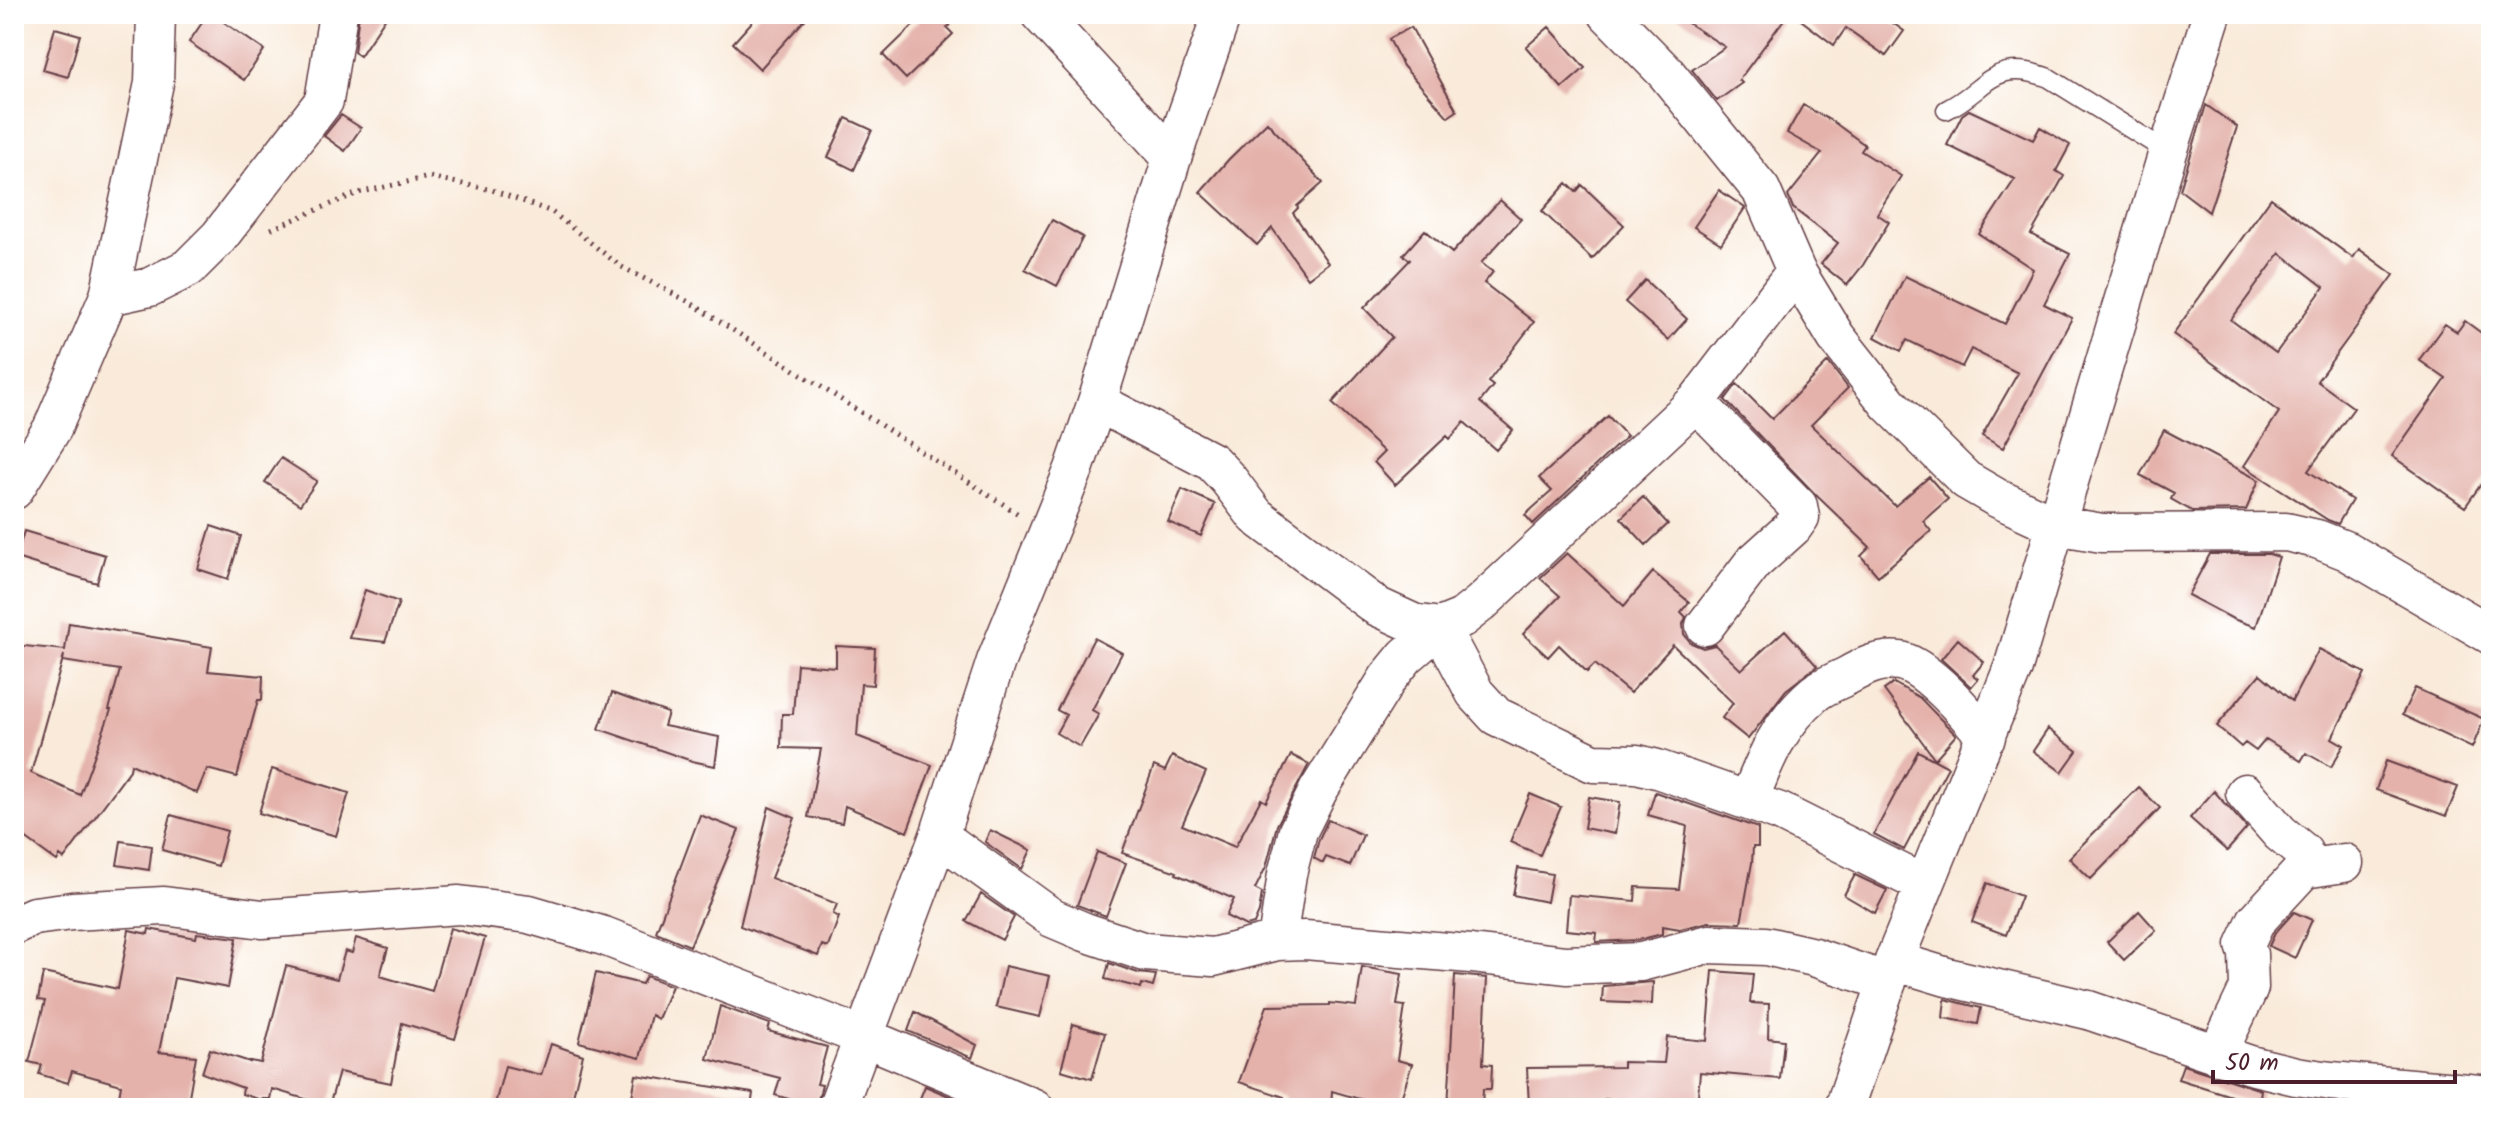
<svg xmlns="http://www.w3.org/2000/svg" width="2505" height="1122" viewBox="0 0 2505 1122" font-family="Kalam,sans-serif">
<style>
.building{fill:#e4b2ab;fill-rule:evenodd}
.lines{fill:none;stroke-linecap:round;stroke-linejoin:round}
.lane-casing{stroke:#643d45;stroke-width:21}
.street-casing{stroke:#643d45;stroke-width:41}
.path{stroke:#643d45;stroke-width:5;stroke-dasharray:2 6;stroke-linecap:butt}
.lane{stroke:#fff;stroke-width:18}
.street{stroke:#fff;stroke-width:38}
</style>
<rect width="100%" height="100%" fill="#fff"/>
<filter id="ink" filterUnits="userSpaceOnUse"><feTurbulence type="fractalNoise" baseFrequency=".0125" numOctaves="2"/><feDisplacementMap in="SourceGraphic" scale="16" xChannelSelector="R" yChannelSelector="G"/><feConvolveMatrix kernelMatrix="1 2 1 2 8 2 1 2 1" color-interpolation-filters="sRGB"/></filter>
<filter id="wash" filterUnits="userSpaceOnUse"><feTurbulence type="fractalNoise" baseFrequency=".006" numOctaves="4" result="noise"/><feDisplacementMap in="SourceGraphic" scale="32" xChannelSelector="R" yChannelSelector="G"/><feGaussianBlur stdDeviation="1.8" result="paint"/><feColorMatrix in="noise" values="0 0 0 0 0 0 0 0 0 0 0 0 0 0 0 0 0 1.4 0 .05"/><feComposite in="paint" operator="in"/></filter>
<g filter="url(#wash)">
<rect width="100%" height="100%" fill="#f9ead9"/>
<g id="blocks">
<path class="building" d="M208,14H212L264,50L244,80L189,42Z
M359,14H388L360,56L354,52Z
M759,14H810L760,69L733,43Z
M925,14H960L947,28L953,34L906,79L883,55Z
M1674,14H1788L1739,80L1742,83L1717,101L1692,70L1725,47Z
M1793,14H1880L1904,31L1886,56L1846,28L1834,45Z
M1411,27L1457,111L1448,117L1403,66L1389,39Z
M1549,27L1585,68L1562,88L1526,47Z
M55,28L80,35L68,77L43,70Z
M1803,105L1835,123L1865,145L1861,151L1901,176L1877,214L1889,222L1863,265L1847,285L1821,264L1838,243L1793,208L1788,196L1822,153L1787,133Z
M2206,105L2237,127L2209,212L2180,190Z
M1969,110L2033,140L2040,127L2070,145L2056,171L2064,176L2031,234L2070,254L2044,304L2072,318L2003,448L1982,436L2018,373L1971,349L1962,367L1907,340L1901,351L1875,337L1905,276L2005,324L2033,269L1979,234L2015,179L1947,145L1962,115Z
M341,115L361,128L345,151L324,136Z
M846,118L872,130L854,170L828,157Z
M1267,122L1323,183L1297,206L1298,208L1293,213L1328,263L1308,278L1272,228L1257,245L1200,192L1229,159Z
M1567,183L1576,192L1582,185L1624,225L1592,259L1542,211Z
M1719,190L1745,208L1721,244L1694,227Z
M2271,198L2353,258L2359,249L2394,275L2317,381L2354,408L2308,471L2352,500L2338,524L2328,520L2244,466L2279,412L2173,334ZM2280,253L2324,287L2276,353L2231,320Z
M1500,200L1521,219L1481,263L1493,272L1484,283L1534,322L1488,382L1493,386L1480,402L1513,430L1496,450L1464,422L1450,439L1447,436L1395,485L1374,462L1384,452L1332,403L1392,337L1364,308L1410,260L1403,255L1425,230L1452,253Z
M1052,220L1083,237L1057,286L1025,269Z
M1645,280L1687,319L1668,340L1625,302Z
M2465,321L2491,340V470L2465,507L2392,456L2446,379L2419,360L2445,324L2457,332Z
M1828,362L1848,388L1811,425L1895,506L1929,477L1948,499L1923,521L1931,531L1878,576L1861,556L1870,547L1816,495L1725,400L1737,384L1772,419Z
M1608,416L1627,436L1533,524L1525,515L1552,491L1539,478Z
M2164,430L2259,480L2246,510L2192,511L2171,499L2174,493L2140,475Z
M281,458L317,481L300,505L265,482Z
M1182,489L1215,504L1201,536L1168,522Z
M1643,497L1668,524L1646,545L1621,518Z
M211,526L241,536L228,579L198,569Z
M24,531L105,555L97,583L16,558Z
M1567,553L1624,606L1653,572L1689,602L1681,612L1686,617L1683,624L1684,634L1691,643L1703,648L1715,645L1741,670L1785,630L1817,666L1786,690L1748,739L1722,718L1733,703L1673,645L1630,693L1595,664L1587,672L1559,645L1548,657L1523,634L1560,596L1540,578Z
M2210,554H2269L2279,557L2256,627L2233,619L2188,595Z
M365,590L399,602L385,642L349,638Z
M69,623L212,647L208,671L263,676L262,700H258L237,777L207,769L197,793L131,764L130,770L64,859L60,856L57,861L14,830V645L65,650ZM64,655L63,661L120,670L109,710H111L80,795L31,773Z
M1094,638L1122,653L1092,710L1099,714L1080,747L1056,733L1066,715L1057,710Z
M1958,639L1984,662L1973,675L1978,679L1971,687L1941,659Z
M836,646L875,648L873,685L861,684L857,736L932,765L907,832L845,806L842,823L808,817L821,749L781,748L782,714H793L797,664L836,667Z
M2319,649L2365,673L2332,738L2344,745L2331,767L2306,753L2301,761L2266,739L2256,751L2245,743L2241,747L2217,726L2260,674L2292,701Z
M1894,683L1920,698L1956,735L1935,759L1884,690Z
M2415,688L2484,719L2472,748L2402,715Z
M612,693L668,713L664,726L719,737L715,766L692,761L599,729Z
M2048,729L2077,751L2062,772L2033,751Z
M1918,751L1948,767L1904,850L1874,834Z
M1291,755L1309,764L1277,825L1266,867L1255,889L1262,893L1259,912L1254,924L1246,926L1226,916L1234,899L1176,874L1177,872L1122,853L1154,766L1165,771L1172,756L1206,772L1182,825L1235,847L1261,799L1266,802Z
M2386,761L2458,787L2446,816L2376,790Z
M272,769L349,793L336,836L259,813Z
M2139,787L2160,808L2091,879L2069,858Z
M2214,791L2247,828L2227,851L2190,818Z
M1655,792L1758,828V847H1753L1752,863L1741,923L1709,922L1680,929L1662,926V934L1638,940L1596,942L1597,933L1566,930L1569,895L1635,901L1636,887L1679,889L1687,826L1648,815Z
M1530,794L1561,807L1540,855L1510,842Z
M1589,797L1620,802L1615,834L1584,828Z
M769,807L795,818L771,878L837,904L833,914L839,917L828,947L822,945L818,956L740,926Z
M171,815L227,831L218,866L162,850Z
M700,815L739,830L690,946L656,932Z
M1328,820L1363,835L1350,866L1326,857L1323,863L1314,858L1319,839Z
M990,830L1031,850L1022,869L985,842Z
M121,841L152,846L149,870L117,865Z
M1097,852L1126,863L1106,916L1077,905Z
M1518,868L1552,874L1547,902L1513,895Z
M1855,875L1887,890L1875,913L1844,895Z
M1987,883L2021,896L2006,935L1972,922Z
M981,894L1014,917L1002,940L966,921Z
M2139,911L2156,930L2124,960L2107,942Z
M2294,912L2312,920L2295,958L2269,946L2275,933Z
M450,928L485,938L455,1039L402,1023L391,1083L339,1072L329,1106L272,1089L270,1099H258L242,1094L243,1088L202,1073L210,1049L250,1062V1061L261,1063L286,966L337,979L345,951L352,953L356,938L388,948L380,976L432,991Z
M149,929L196,938L197,933L237,938L228,988L174,978L159,1052L196,1056L187,1108H117L121,1085L72,1071L68,1083L39,1074L42,1065L29,1062L45,1001L38,1000L43,973L118,989L129,930L148,934Z
M1109,963L1138,973L1156,975L1153,987L1142,984L1141,988L1105,979Z
M1005,966L1050,976L1040,1017L996,1007Z
M1362,967L1402,974L1397,1005L1405,1006L1397,1060L1412,1064L1398,1108H1391L1332,1091L1331,1108H1283L1284,1097L1239,1082L1267,1006L1330,1005V1003L1356,1006Z
M1713,971L1753,974L1750,1003L1769,1004L1768,1038L1784,1040L1780,1079L1700,1072L1697,1108L1605,1099V1103L1529,1105L1527,1068L1623,1067V1062L1664,1063L1667,1037L1707,1041Z
M596,973L642,984L646,976L672,986L658,1019L651,1015L640,1058L579,1042Z
M1455,975L1487,978L1483,1064L1492,1065L1491,1089H1483L1482,1108H1448Z
M1653,982L1652,1004L1602,1002L1603,986Z
M1945,999L1981,1008L1978,1024L1943,1018Z
M720,1006L770,1024L768,1031L827,1047L817,1084L822,1085L816,1107L775,1095L780,1078L707,1059Z
M915,1012L977,1045L972,1058L908,1031Z
M1073,1024L1105,1033L1092,1079L1061,1070Z
M551,1044L583,1055L570,1108H494L505,1066L541,1075Z
M2183,1065L2261,1090L2259,1105L2178,1079Z
M636,1075L753,1093L751,1108H630Z
M925,1086L956,1099L953,1108H916Z"/>
</g>
</g>
<g filter="url(#ink)">
<use href="#blocks" fill-opacity="0" stroke="#643d45" stroke-width="2"/>
<g class="lines">
<g class="lane-casing">
<path id="lane" d="M1946,110C1990,88 1991,57 2049,78L2168,152"/>
</g>
<g class="street-casing">
<path id="street" d="M1040,14L1172,158
M1608,14L1666,73L1761,190L1796,271L1836,337L1889,404L1966,480L1997,498L2055,525L2102,533L2286,532L2317,539L2347,551L2491,635
M109,296L150,287L188,268L219,237L324,101L338,14
M1097,402L1212,462L1228,479L1256,516L1376,606L1413,623L1440,627L1462,618L1481,603L1696,402L1796,271
M1696,402L1798,506L1800,517L1793,527L1753,563L1705,626
M14,490L52,429L109,296L154,83L156,14
M2245,793L2280,833L2303,852L2304,869
M1749,801C1764,760 1780,722 1815,693C1824,686 1837,681 1847,676C1863,667 1881,658 1900,661C1927,666 1969,716 1986,737
M939,836L1052,918L1085,932L1145,952L1213,957L1277,941L1305,940L1471,954L1566,965L1641,962L1709,944L1766,946L1814,957L1887,982
M14,925L34,916L72,911L164,906L262,919L459,905L529,914L604,936L864,1037L1034,1108
M1277,941L1287,874L1298,831L1318,791L1388,678L1406,656L1440,627L1475,693L1496,716L1593,763L1637,764L1657,769L1780,812L1925,885
M1894,961L1947,977L2088,1010L2250,1065L2296,1076L2331,1081L2491,1095
M2217,1055L2249,988L2248,954L2245,945L2256,921L2304,869L2344,863
M837,1108L939,836L996,661L1074,469L1097,402L1172,158L1222,14
M1844,1108L1894,961L2013,668L2168,152L2212,14"/>
</g>
<path class="path" d="M271,229L358,193L429,177L492,190L552,212L620,266L691,303L1020,515"/>
<use href="#lane" class="lane"/>
<use href="#street" class="street"/>
</g>
</g>
<rect width="2505" height="1122" fill="none" stroke="#fff" stroke-width="48"/>
<path d="M2213 1070v12h242v-12" fill="none" stroke="#4a1f2b" stroke-width="4"/>
<text x="2225" y="1070" font-size="24" fill="#4a1f2b" stroke="#ffffff" stroke-width="6" paint-order="stroke">50 m</text>
</svg>
